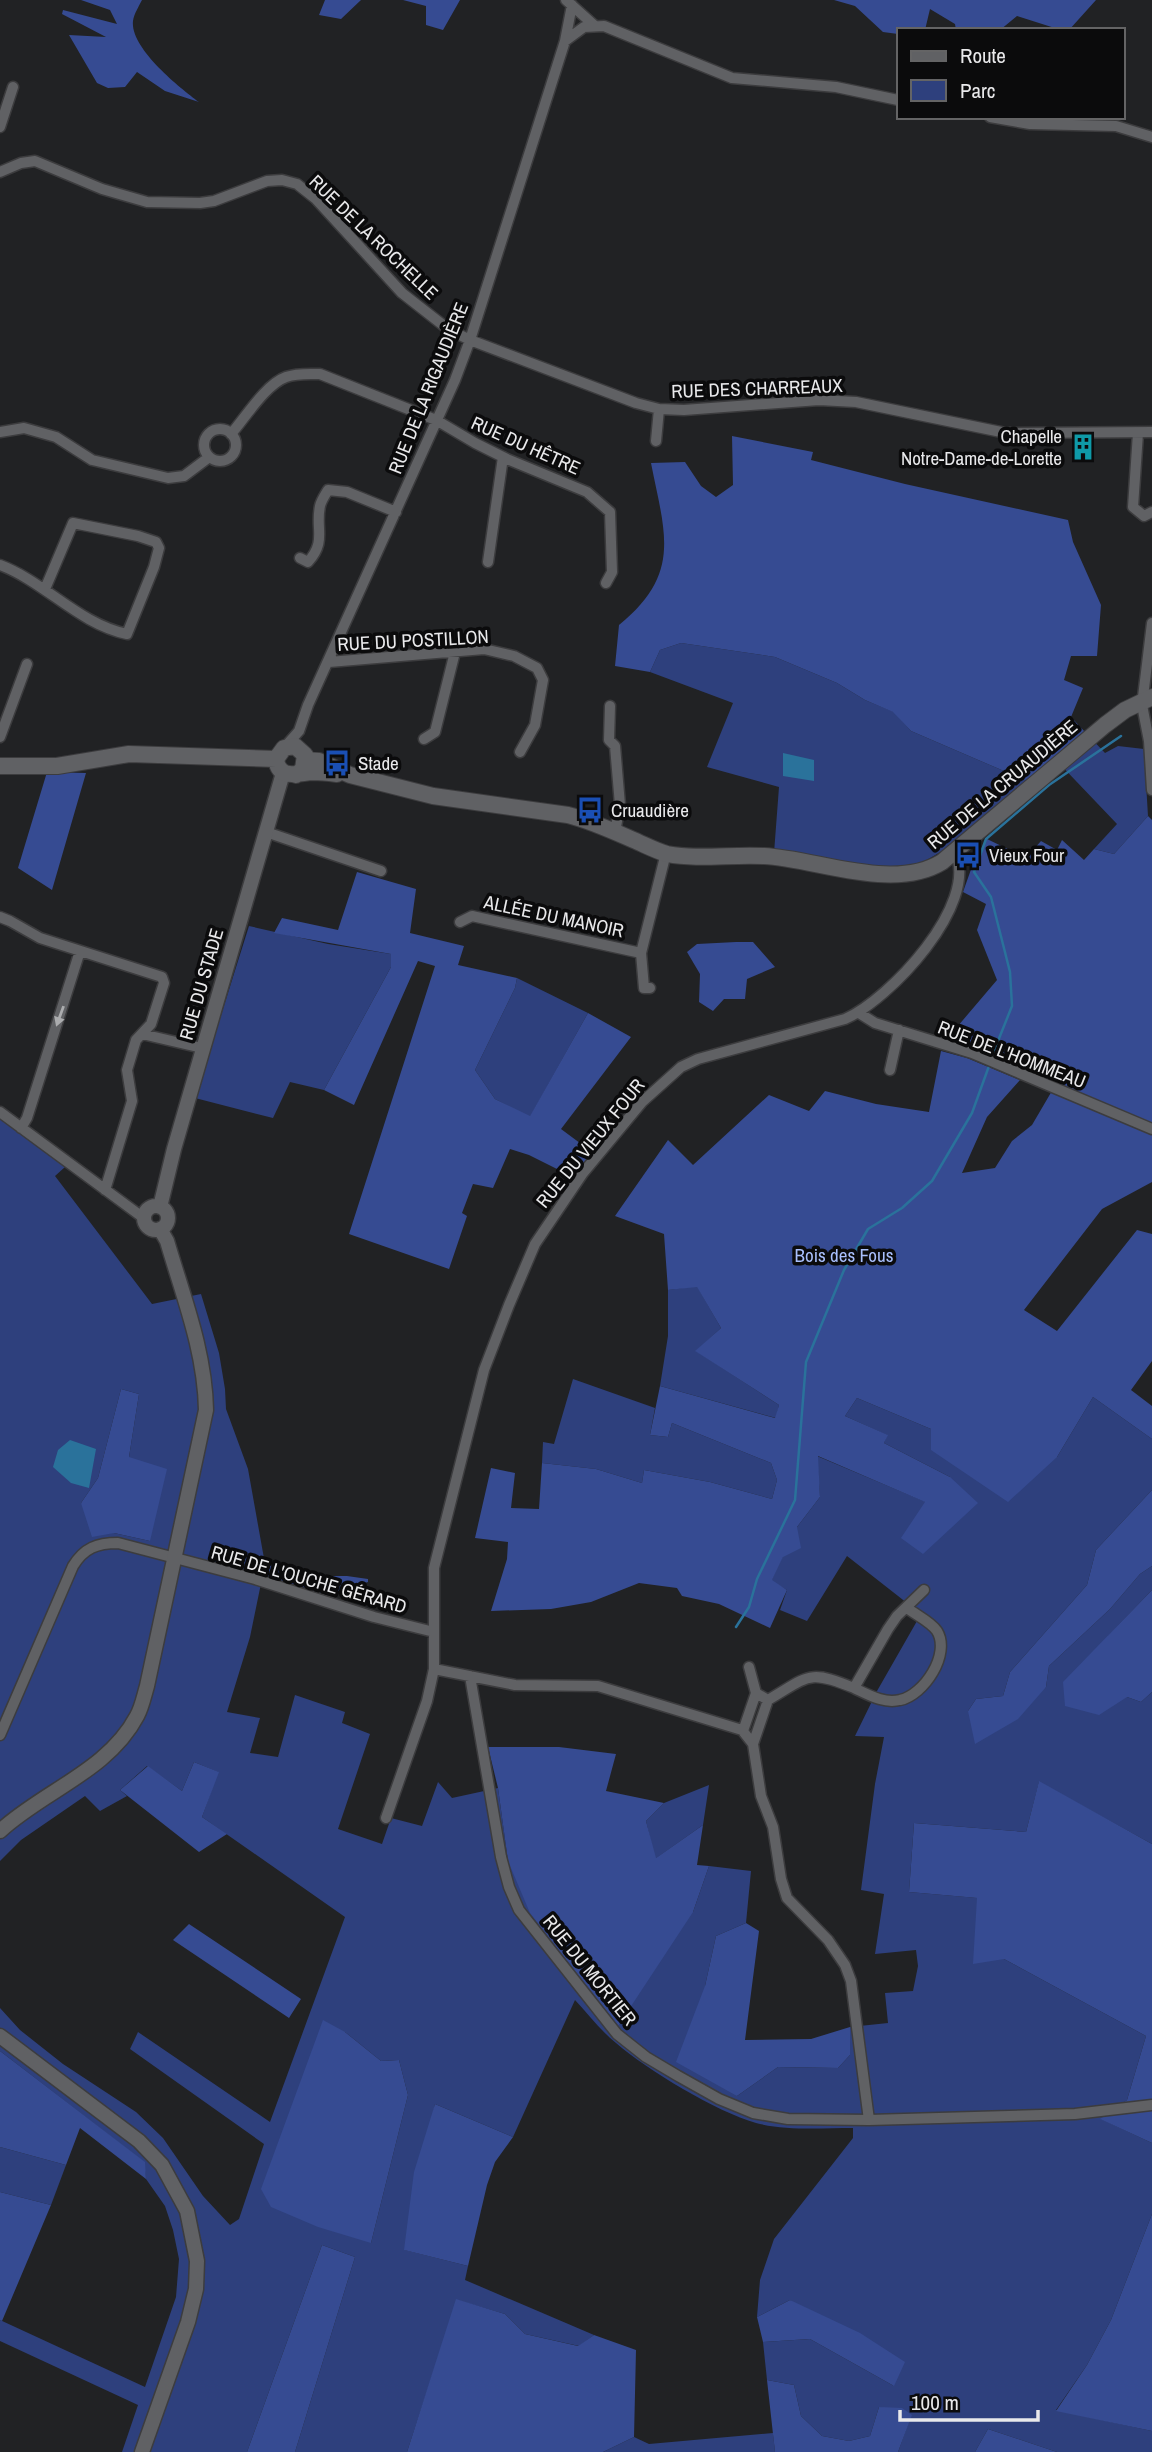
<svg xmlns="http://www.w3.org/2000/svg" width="1152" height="2452" viewBox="0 0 1152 2452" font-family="'Archivo Narrow',sans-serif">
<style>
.green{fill:#2e407d;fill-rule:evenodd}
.forest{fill:#364b92}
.water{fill:#2a729b}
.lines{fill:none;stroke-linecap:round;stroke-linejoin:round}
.stream{stroke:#2a729b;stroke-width:2.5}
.minor-casing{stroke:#3c3c3e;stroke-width:13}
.tertiary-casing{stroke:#3c3c3e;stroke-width:17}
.secondary-casing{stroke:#3c3c3e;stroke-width:18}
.minor{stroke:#606164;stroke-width:10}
.tertiary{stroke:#606164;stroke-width:14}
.secondary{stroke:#606164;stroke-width:16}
.oneway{fill:#abacae}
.labels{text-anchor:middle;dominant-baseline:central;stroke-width:7;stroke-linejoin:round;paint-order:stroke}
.street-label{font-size:19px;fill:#e9e9eb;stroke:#0b0b0c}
.poi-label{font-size:19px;fill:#e9e9eb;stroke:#0b0b0c;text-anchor:start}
.park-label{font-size:19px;fill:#a9bffc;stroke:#0b0b0c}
</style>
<rect width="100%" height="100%" fill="#212224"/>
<path class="green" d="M681,643L775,657L837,683L865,700L894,712L911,731L1027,781C1002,802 947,854 919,863C879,876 816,859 774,853L779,787L707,767L733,703L650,672L660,650Z
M1085,732L1105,753L1118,746L1144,749L1148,816L1114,854L1094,849L1117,824L1055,759Z
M249,926L328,944L391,954V967L324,1090L290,1082L273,1118L195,1098Z
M517,978L588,1013L530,1117L495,1099L475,1070L515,988Z
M0,1119L65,1167L55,1176L152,1304L201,1294L219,1353L225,1389L226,1409L248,1469L265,1564L250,1637L227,1712L260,1718L250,1753L278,1757L295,1695L345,1712L342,1723L370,1734L338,1829L382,1844L391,1818L422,1826L438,1782L452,1798L498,1788L508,1861L693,1912L709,1866L751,1871L746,1923L716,1936L705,1986L737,2096L778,2067L838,2068L850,2055V2027L888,2023L885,1993L913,1991L918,1966L916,1950L875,1954L884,1894L861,1890L875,1784L884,1737L855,1736L877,1691L921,1614L847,1556L807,1621L780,1610L787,1590L771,1581L797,1527L820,1497L817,1456L926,1502L950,1477L884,1443L887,1435L845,1416L857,1398L931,1429L1057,1457L1093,1397L1152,1439V1490L1096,1550L1087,1585L1010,1672L1003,1696L976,1699L968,1711L1046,1687L1049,1666L1110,1609L1140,1574L1152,1566V1590L1108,1636L1127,1697L1141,1702L1152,1692V1844L1039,1782L1026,1832L914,1823L909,1892L978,1898L1004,1959L1146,2036L1127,2100L1101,2119L1152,2143V2214L1111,2320L1087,2365L1056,2410L1152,2431V2452H1057L988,2429L975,2452H898L911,2416L879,2407L870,2436L849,2441L822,2436L801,2416L794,2385L767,2380L763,2342L810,2339L894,2386L790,2300L757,2317L760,2280L774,2239L853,2138V2128C822,2128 786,2131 756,2123C717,2112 647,2070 616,2043C601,2031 588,2014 575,2000L513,2137L435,2104L405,2250L468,2266L465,2280L594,2335L579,2346L525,2334L505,2314L457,2300L407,2452H295L355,2257L322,2245L247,2452H122L138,2405L0,2341V2320L145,2387L176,2297L179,2259L173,2230L165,2206L146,2179L144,2162L0,2051V2008L20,2030L63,2064L136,2112L163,2138L203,2196L230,2225L239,2219L264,2144L130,2049L138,2032L270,2122L345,1917L202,1817L218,1772L194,1762L182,1791L147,1766L120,1790L127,1796L100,1811L85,1796L21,1840L0,1861ZM121,1389L139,1394L129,1457L150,1541L114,1533L81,1503L98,1478ZM345,2032L381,2061L399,2060L408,2095L371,2243Z
M697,1286L721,1328L696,1351L779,1405L776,1418L660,1386L668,1336V1290Z
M573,1379L655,1408L650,1435L668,1437L672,1423L771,1463L777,1480L772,1499L710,1482L644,1470L642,1483L596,1469L542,1463L543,1442L554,1444Z
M709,1785L703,1825L655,1859L646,1821L664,1803Z
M0,2147L66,2165L51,2205L0,2192Z
M773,2433L775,2452H603L634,2437L649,2444Z"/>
<path class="forest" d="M81,0H142C139,6 134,14 133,21C130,48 179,87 199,102L165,91L137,72L125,87L108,88L97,83L69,35L106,37L62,14L63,10L117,24L110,10Z
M325,0H361L341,19L319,15Z
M403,0H460L443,30L426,25V6Z
M834,0H1096L1069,30H1061L1017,16L1000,30H956L955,24L930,9L925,30H898V34L883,32L855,6Z
M732,436L813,452L811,460L905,484L1068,520L1073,542L1101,605L1097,656H1071L1064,680L1083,688L1071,717L1085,732L1027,781L911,731L893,712L865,700L837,683L775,657L681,643L660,650L650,672L615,666L619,625C682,574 665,534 651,463L685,462L701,486L716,497L733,485Z
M47,772L86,773L52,890L18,868Z
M1148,816L1152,820V1182L1102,1209L1024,1310L1057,1331L1137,1230L1152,1234V1361L1131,1390L1152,1406V1439L1093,1397L1057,1457L1008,1502L931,1450V1429L857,1398L845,1416L888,1435L884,1443L950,1477L978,1503L923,1554L901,1538L925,1502L818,1456L820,1497L797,1527L801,1548L783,1557L772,1580L787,1590L770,1628L719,1604L682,1596L677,1588L639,1583L591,1602L551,1609L491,1611L507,1559L508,1542L475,1538L491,1468L515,1473L511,1508L539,1509L542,1463L596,1469L642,1483L644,1470L710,1482L772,1499L777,1480L771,1463L672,1423L668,1437L650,1435L660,1386L775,1418L779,1405L695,1351L721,1328L697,1287L668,1290L664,1234L615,1216L668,1140L693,1165L769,1095L809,1111L825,1091L876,1104L929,1112L941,1051L967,1058L1020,1080L987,1117L962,1173L995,1168L1012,1141L1032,1125L1056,1084L946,1040L997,980L977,930L986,904L963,892L974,861L987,839L1026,858L1041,841L1057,850L1062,840L1084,860L1094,849L1114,854Z
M357,872L416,889L410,933L464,946L458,965L517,978L515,988L475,1070L495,1099L530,1116L588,1013L631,1037L561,1129L592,1152L573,1177L529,1155L510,1149L493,1188L473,1184L462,1213L467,1216L449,1269L349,1234L435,966L418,961L354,1105L324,1090L391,967V954L274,933L282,918L338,930Z
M736,942H753L775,967L747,979L745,999H724L713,1011L699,1002L700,974L687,952L697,944Z
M121,1389L139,1394L129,1457L167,1469L150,1541L114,1533L92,1537L81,1503L98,1478Z
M1152,1490V1566L1140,1574L1110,1609L1049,1666L1046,1687L1018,1719L975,1744L968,1711L976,1699L1003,1696L1010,1672L1087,1585L1096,1550Z
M265,1564L312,1576H347L368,1579V1582L329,1595L264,1575Z
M1152,1590V1692L1141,1702L1127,1697L1099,1715L1065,1706L1063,1682Z
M488,1747H559L616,1754L606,1791L664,1803L646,1821L656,1858L703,1825L697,1865L709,1866L693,1912L618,2026L530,1913L508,1861L498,1788Z
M194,1762L219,1772L202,1817L227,1834L199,1852L120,1790L148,1766L182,1791Z
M1039,1781L1152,1844V2143L1100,2119L1127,2100L1146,2036L1004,1959L973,1964L977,1898L909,1892L914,1823L1026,1832Z
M746,1923L759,1931L745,2040L811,2039L850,2027V2055L838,2068L778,2067L737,2096L676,2062L705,1986L716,1936Z
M189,1924L301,1999L289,2018L173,1940Z
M323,2020L345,2032L381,2061L399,2060L408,2095L371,2243L318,2227L271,2207L261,2189Z
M0,2051L145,2162L146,2179L80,2128L66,2165L0,2147Z
M435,2104L513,2137L495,2162L487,2185L468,2266L404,2250L414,2172Z
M0,2192L51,2205L2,2321L0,2320Z
M1152,2214V2431L1056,2411L1087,2365L1111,2320Z
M322,2245L355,2257L295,2452H247Z
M456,2299L505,2314L525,2334L578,2346L594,2335L636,2350L634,2437L603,2452H407Z
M790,2300L860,2333L905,2362L894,2386L810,2339L763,2342L757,2317Z
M767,2380L794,2385L801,2416L822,2436L849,2441L870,2436L879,2407L902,2408L912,2415L898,2452H775Z
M988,2429L1057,2452H975Z"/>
<path class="water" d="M783,753L814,760V781L783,776Z
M70,1440L96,1449L89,1488L71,1483L53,1467L58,1450Z"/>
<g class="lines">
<path class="stream" d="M992,1056L1012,1006L1010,972L991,897L974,872L986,839L1049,785L1121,736
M736,1627L749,1607L757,1579L795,1500L806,1362L844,1270L868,1229L902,1208L932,1181L972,1113L989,1066"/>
<g class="minor-casing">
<path id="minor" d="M566,0L595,26
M565,41L572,5
M990,117L1030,124L1116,126L1152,137
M0,127L13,87
M0,172L21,163L35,161L102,189L147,202L200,203L214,201L267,181L282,180L297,184L316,199L402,293L448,329L470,340L636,403L659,409L684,410L819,400L856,402L1006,433L1152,432
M204 445a16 16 0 1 1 32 0a16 16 0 1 1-32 0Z
M0,432L24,428L56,437L92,460L168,478L184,476L208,458
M1138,433L1133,507L1144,516L1152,512
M231,434C245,418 266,384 286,377C297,373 308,374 320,374L436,420L475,443L507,459L587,492L610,512L612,572L606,583
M656,441L659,409
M300,558L308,562C327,541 315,529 320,506C321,501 325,495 328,490L347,492L396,512
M488,562L503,457
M0,565C45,582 79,624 127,634L154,567L159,548L156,542L138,536L73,523L45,589
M1152,623L1142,705L1149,741L1152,790
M329,662L484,649L514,656L537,668L543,680L535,725L520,752
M610,706L609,740L615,746L620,805L615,832
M0,737L27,664
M424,739L435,732L455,652
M284,748L299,731L308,705L455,380L470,340L565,41L584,27L604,26L732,78L836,87L898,100
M266,832L381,871
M0,917L10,921L40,938L162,977L164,983L151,1024L136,1040L127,1070L132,1101L105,1190
M460,922L472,916L641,953L666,853
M641,953L644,988H650
M859,1013L875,1023L972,1053L1152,1129
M142,1034L202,1048
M890,1070L899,1030
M0,1112L145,1219
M21,1128L27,1118L80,951
M749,1667L756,1693L768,1700
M434,1669L515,1685L598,1686L742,1730L753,1744L761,1796L773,1827L781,1879L787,1898L828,1940L845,1965L851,1981L869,2120
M470,1676L501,1857L509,1887L519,1910L617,2034L646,2057L678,2076L719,2099L753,2113L788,2119L869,2120L1075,2114L1152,2105
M854,1688C869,1695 884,1704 900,1700C924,1695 951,1654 937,1631C931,1622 916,1615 907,1608
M743,1731L756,1693
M0,1735L73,1566C84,1548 97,1543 118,1543L255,1579L374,1617L434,1632
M753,1744L768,1700C809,1676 808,1669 854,1688L888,1629L897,1616L924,1590
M386,1818L427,1701L434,1669V1568L484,1370L509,1305L535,1244L583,1173L642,1102L681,1067L698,1059L845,1019C889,1000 980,904 955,852"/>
</g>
<g class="tertiary-casing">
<path id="tertiary" d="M144 1218a12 12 0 1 1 24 0a12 12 0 1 1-24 0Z
M160,1207L174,1149L283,773
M0,1831C43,1791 108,1771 137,1716C142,1707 144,1696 147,1686L206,1410C205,1351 183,1296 167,1241L160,1229
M0,2036L139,2141L162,2165L187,2211L197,2261L196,2289L188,2322L142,2452"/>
</g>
<g class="secondary-casing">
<path id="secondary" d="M306,760L319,761L350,775L433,796L568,815C592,821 615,832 638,842C647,846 657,851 667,854C699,860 732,854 764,856C818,859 893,892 942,862L1105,725L1125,710L1152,697
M0,766H57L129,754L276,759
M296,775L303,769L305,755L295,746L284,748L276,759C279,781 297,773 313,772C321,772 329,773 337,774"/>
</g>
<use href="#minor" class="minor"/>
<use href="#tertiary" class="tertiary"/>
<use href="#secondary" class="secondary"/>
</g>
<defs><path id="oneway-solid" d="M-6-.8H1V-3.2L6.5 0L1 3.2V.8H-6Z" transform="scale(1.75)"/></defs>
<use class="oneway" href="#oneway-solid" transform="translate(60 1016) rotate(110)"/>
<defs>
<g id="building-bare" transform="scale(2.1)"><path d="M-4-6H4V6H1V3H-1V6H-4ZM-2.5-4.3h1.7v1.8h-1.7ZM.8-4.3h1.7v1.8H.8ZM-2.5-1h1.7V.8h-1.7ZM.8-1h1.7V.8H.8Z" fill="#0f9aa8" stroke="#0b0b0c" stroke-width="2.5" paint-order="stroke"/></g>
<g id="bus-bare" transform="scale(2.1)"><path d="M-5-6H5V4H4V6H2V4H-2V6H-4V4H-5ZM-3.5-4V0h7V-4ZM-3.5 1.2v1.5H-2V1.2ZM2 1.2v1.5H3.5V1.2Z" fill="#1a4fb4" stroke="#0b0b0c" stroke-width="2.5" paint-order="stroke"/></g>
</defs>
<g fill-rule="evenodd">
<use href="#building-bare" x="1083" y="447"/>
<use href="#bus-bare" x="337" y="763"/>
<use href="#bus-bare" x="590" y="810"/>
<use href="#bus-bare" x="968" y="855"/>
</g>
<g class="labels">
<g class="street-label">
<text transform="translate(374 237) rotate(44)">RUE DE LA ROCHELLE</text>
<text transform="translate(428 388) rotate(-68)">RUE DE LA RIGAUDIÈRE</text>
<text transform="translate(757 388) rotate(-2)">RUE DES CHARREAUX</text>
<text transform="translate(526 445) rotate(24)">RUE DU HÊTRE</text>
<text transform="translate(413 640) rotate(-3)">RUE DU POSTILLON</text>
<text transform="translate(1002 784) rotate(-40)">RUE DE LA CRUAUDIÈRE</text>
<text transform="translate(554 916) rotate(12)">ALLÉE DU MANOIR</text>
<text transform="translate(201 984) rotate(-74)">RUE DU STADE</text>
<text transform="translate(1012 1054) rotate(21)">RUE DE L'HOMMEAU</text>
<text transform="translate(590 1143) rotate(-51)">RUE DU VIEUX FOUR</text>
<text transform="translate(309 1579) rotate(16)">RUE DE L'OUCHE GÉRARD</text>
<text transform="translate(590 1970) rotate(51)">RUE DU MORTIER</text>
</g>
<g class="poi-label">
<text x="1062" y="436" text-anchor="end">Chapelle<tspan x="1062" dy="22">Notre-Dame-de-Lorette</tspan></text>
<text x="358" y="763">Stade</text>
<text x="611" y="810">Cruaudière</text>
<text x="989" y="855">Vieux Four</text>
</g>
<g class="park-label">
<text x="844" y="1255">Bois des Fous</text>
</g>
</g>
<rect x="897" y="28" width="228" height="91" fill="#0b0b0c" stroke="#646465" stroke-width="2"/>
<rect x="911" y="51" width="35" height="10" fill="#606164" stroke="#646465" stroke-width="2"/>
<text x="960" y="63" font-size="21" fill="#e9e9eb">Route</text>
<rect x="911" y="80" width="35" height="21" fill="#2e407d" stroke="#646465" stroke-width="2"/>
<text x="960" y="98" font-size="21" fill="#e9e9eb">Parc</text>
<path d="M900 2410v10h138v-10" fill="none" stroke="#e9e9eb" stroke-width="3.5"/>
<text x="911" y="2410" font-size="21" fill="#e9e9eb" stroke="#0b0b0c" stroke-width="5" paint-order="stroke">100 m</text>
</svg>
